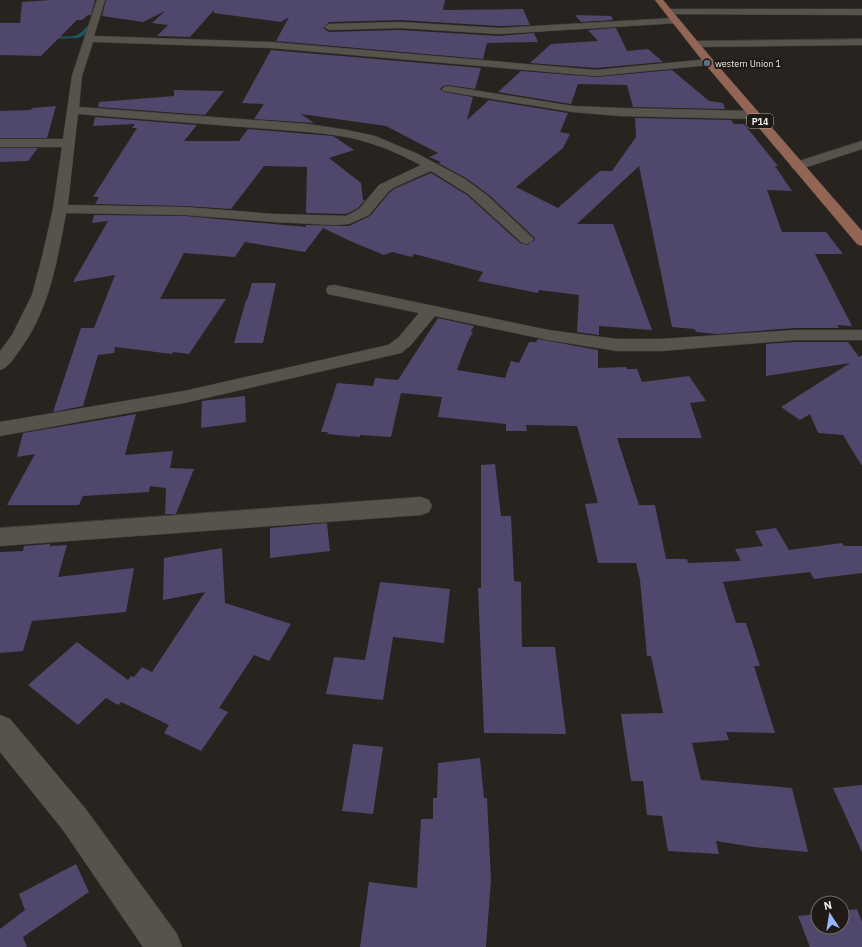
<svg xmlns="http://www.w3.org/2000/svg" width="862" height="947" viewBox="0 0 862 947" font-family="'IBM Plex Sans',sans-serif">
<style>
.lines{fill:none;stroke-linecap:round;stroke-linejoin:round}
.stream{fill:#185760;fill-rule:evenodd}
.building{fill:#50476d}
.street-casing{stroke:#423e39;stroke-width:1}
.primary-casing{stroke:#423e39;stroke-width:1}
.street{fill:#58524d;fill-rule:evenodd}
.primary{fill:#926554;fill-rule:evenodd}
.service-dot{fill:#5c6f8a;stroke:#1f1a15;stroke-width:1.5}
.labels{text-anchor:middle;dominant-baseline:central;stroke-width:4;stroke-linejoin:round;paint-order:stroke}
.far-poi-label{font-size:9px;fill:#eeeae7;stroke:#1f1a15;text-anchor:start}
.shield{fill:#1f1a15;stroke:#b0aca8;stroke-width:1}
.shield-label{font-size:9px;font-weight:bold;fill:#eeeae7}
</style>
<rect width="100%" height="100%" fill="#28231e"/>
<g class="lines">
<path class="stream" d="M87,26L90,27L84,35L78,38L49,39L47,38C63,32 74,44 87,26Z"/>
</g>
<path class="building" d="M50,0H95L91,15H88L82,20H77L41,56L0,55V23H20L22,2Z
M106,0H445L443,10L523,9L530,25L499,26L400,20L329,22L323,28L329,32L400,30L499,36L534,33L538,42L487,43L483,59L276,41L289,17L281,22L214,13V10L190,37L157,36L168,25L152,23L165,11L143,22L102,16Z
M575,15L611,16L613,20L581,22Z
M616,28L627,51L648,49L663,62L596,68L530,63L551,44L598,41L588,30Z
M271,50L481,68L475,89L448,85L443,86L440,89L444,92L473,97L467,120L489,100L568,113L560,132L570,134L563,148L516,187L558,208L600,171H612L636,137L635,118L731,120L734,124H744L778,166H775L792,191L767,190L782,232H826L843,254H815L852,326L837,325L839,328H795L717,334L697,332L694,329L672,327L639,166L577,224H613L652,330L599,326V335L577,332L579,295L539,290L538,293L478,281L483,272L414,254L412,257L392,252L384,255L350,241L323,228L305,252L245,242L235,257L184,253L160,299H226L189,354L173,352L172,354L115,347L114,353L98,355L83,406L53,412L81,328H94L115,275L73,282L108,221L92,223L94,215L185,216L306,227V225L349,226L370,216L390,192L396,188L431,173L467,195L520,243L527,245L535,240V238L489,195L466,178L438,163L441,162L429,157L438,153L386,126L301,114L314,123L254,119L264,104L242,103Z
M672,70L709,101L723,103L725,109L633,107L627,85L578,84L571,104L498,92L521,71L596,77Z
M174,90L224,91L205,115L98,107L99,102L174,96Z
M56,106L47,138H0V111L31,110L32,108Z
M95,117L197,125L184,141H239L248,129L333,136L354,150L329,158L361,183L363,200H365L358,208L346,214L306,213L307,167L264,166L231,209L185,206L95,204L99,197H93L137,128H132L135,124L93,126Z
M0,148H38L28,161L0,162Z
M252,283H276L263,343H234L246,300H247Z
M438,318L474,326L471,331L473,332L467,343L457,370L505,378L511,361L519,363L529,342H536L538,339L598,350V368L626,367L627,369H637L642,382L689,376L706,401L690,403L702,438H617L639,505H655L666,559H687L688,563L741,561L735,549L763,546L755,531L776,528L789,550L842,543L844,546H862V573L814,579L810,572L723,582L736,623H746L760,666H754L775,733L726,732L729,740L692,743L701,780L792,788L808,852L753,847L716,841L719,854L668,851L662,816L647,815L643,781H631L621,714L663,713L651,656H647L640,580L636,563H598L585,504L598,503L577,426L526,425L527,431H506V424L438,417L442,397L401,393L391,437L360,435V437L327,434L328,432H321L337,383L373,386L375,378L398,380Z
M795,342H848L859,357L862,355V466L843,435L818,433L810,414L800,420L781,407L850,363L766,376V344Z
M245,396L246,422L201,428L202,401Z
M136,414L125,455L173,451L170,468L194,469L176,514H165L166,488L150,486L149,492L83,496L79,505H7L35,454L17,457L23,433Z
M495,464L501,516H511L514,581L521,582L522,647H555L566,734L484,733L478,588H481V465Z
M327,523L330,551L270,558V528Z
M50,544V546L67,545L58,577L134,568L126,612L32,621L23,651L0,653V552L23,551L24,546Z
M222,548L225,603L291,624L269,661L254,655L219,708L228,712L201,751L164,733L169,725L121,702L118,705L106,698L78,725L28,685L77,642L128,680L131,676L134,677L142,667L152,672L205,592L163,600L164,558Z
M380,582L450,589L444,643L393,637L383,700L326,694L334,657L365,660Z
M353,744L383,747L373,814L342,811Z
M480,758L484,798H487L491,879L486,947H360L369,882L417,888L421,819H433V798H437L438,763Z
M862,785V852L833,788Z
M76,864L89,892L23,937L27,947H0V929L25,910L19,894Z
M857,909L862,922V947H810L798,916L818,914V927H842V911Z"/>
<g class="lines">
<g class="street-casing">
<path id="street" d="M97,0H105L94,36L271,42L596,70L709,59L714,62L709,65L596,76L271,48L93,42L82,76L79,107L308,124L347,130L375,136L418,154L465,179L488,196L534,239L531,242L526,244L521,242L468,194L431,171L395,187L389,191L369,215L349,224L334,225L274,222L185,215L66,213C57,262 49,311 19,351C13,359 9,367 0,370V351L12,335L32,295L42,257L53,209L62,147H0V139H63L72,76ZM78,114L308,132C327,134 348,136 366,142C385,147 403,156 421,165L379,185L359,209L346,216L274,214L185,207L68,205Z
M669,9H862V15L666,14L665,12Z
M675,18L680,21L678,23L499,34L400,28L329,30L324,27L329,24L400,22L499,28Z
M862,39V45L695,47L690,44L695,41Z
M448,86L573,106L620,108L754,111L758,113L760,115L758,117L754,119L620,116L573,112L444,91L442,89L444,87Z
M862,141V149L798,170L793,169L791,166L793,163Z
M334,285L548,330L617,339H661L795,330H862V340H795L661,351H617L548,340L435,316L410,346L401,353L184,403L0,436V422L184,391L388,345L398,338L419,313L328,294L326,290L328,286Z
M421,497L429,500L432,506L429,512L421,515L0,546V528Z
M0,715L10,719L85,808L177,934L182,947H143L63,830L0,752Z"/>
</g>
<g class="primary-casing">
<path id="primary" d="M655,0H663L713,60L862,231V246L857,244L705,64Z"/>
</g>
<use href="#street" class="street"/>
<use href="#primary" class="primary"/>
</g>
<circle class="service-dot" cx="707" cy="63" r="4"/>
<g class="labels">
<g class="far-poi-label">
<text x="715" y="63">western Union 1</text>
</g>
<rect class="shield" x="747" y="114" width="26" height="14" rx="3"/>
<g class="shield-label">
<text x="760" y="121">P14</text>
</g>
</g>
<g transform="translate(830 915) rotate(348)"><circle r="19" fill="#1f1a15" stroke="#726d69"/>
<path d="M0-3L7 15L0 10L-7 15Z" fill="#98b6fd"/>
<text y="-6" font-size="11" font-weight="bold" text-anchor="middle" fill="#eeeae7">N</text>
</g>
</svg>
